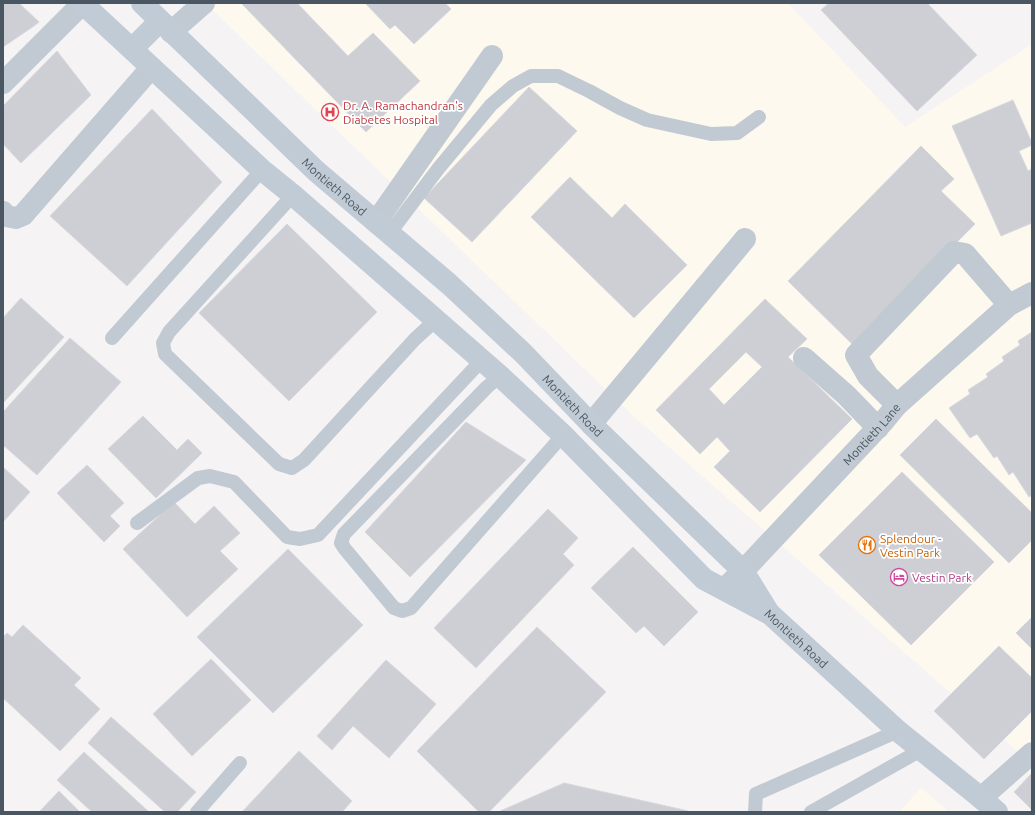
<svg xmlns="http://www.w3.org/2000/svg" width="1035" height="815" viewBox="0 0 1035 815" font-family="Ubuntu,sans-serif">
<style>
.commercial{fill:#fdf9ef}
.building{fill:#cdcfd5;stroke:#d7d9de;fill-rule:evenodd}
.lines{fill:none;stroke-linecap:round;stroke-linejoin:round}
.service{stroke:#c1cad2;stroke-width:14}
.minor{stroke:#c1cad2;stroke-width:22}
.secondary{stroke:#c1cbd6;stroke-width:22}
.labels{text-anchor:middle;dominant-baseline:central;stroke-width:3.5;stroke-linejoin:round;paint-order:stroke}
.health-label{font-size:12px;fill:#be3a42;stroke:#fff;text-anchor:start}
.street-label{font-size:12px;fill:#4a5661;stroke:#fff}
.food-label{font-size:12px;fill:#c56008;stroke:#fff;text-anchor:start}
.hotel-label{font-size:12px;fill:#b23c85;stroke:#fff;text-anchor:start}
</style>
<rect width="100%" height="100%" fill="#f5f3f3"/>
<path class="commercial" d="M205,3H788L905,127L1032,44V764L631,414Z
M921,788L949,812H899Z"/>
<path class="building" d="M3,3H19L39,22L34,26L3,47Z
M241,3H297L348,56L373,33L420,81L366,132Z
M365,3H445L451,9L414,44L395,25L390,29Z
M829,3H927L977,55L917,111L821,10Z
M57,51L91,95L21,163L3,144V106Z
M529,87L577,131L472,242L424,198Z
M1013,100L1032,143V145L1019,151L1028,171L1032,169V223L1001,236L952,126Z
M152,109L222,182L127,286L50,216Z
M921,146L954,179L941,191L975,224L854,346L788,281Z
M570,177L612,218L625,204L687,265L634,318L531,217Z
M287,224L377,312L289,401L199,313Z
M21,298L64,337L3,403V318Z
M765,299L807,339L788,357L852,419L760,512L714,467L730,451L717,437L700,454L656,410ZM746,352L762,367L724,405L709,389Z
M1032,332V495L1029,497L1013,472L1009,475L997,456L994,458L977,434L970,438L949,408L970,394L968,390L988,377L986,374L1004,361L1002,357L1020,345L1018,341Z
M70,338L121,382L37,475L3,445V412Z
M143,416L177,450L188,439L202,453L156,498L108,449Z
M936,419L1032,513V540L1009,563L900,455Z
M466,422L526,460L410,577L365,532Z
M87,465L124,503L110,516L120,526L104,542L57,493Z
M3,467L30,492L3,522Z
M902,472L994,562L911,645L819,555Z
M174,502L195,524L214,506L240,533L220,551L238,569L187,617L123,549Z
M548,509L578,538L563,554L574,565L476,668L434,628Z
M633,547L698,612L664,646L644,626L636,633L591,588Z
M288,549L363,625L273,713L197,637Z
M1032,617V649L1016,633Z
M23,625L81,678L74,685L100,709L60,751L3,698V637L7,633L12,637Z
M537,627L606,692L489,812H479L417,751Z
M999,646L1032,678V711L984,759L934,711Z
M211,659L251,700L192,756L153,714Z
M386,660L436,704L389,758L353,726L332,750L317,736Z
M111,717L196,792L177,812H165L88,743Z
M299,751L352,801L342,812H242Z
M84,752L149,812H92L57,780Z
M1032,773V810L1014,792Z
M564,783L684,810L691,812H498Z
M59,791L80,812H39Z"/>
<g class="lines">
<path class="service" d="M293,195L169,332L163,343L165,354L279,464L292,468L304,460L415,339L437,319
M389,234L438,169L491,105L513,86L531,76H558L589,91L620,108L647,120L711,134L737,133L759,117
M112,338L262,170
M500,376L487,387L344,534L341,543L345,549L394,608L402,611L411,608L563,435
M137,523L198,478L210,476L234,482L287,537L300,539L318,535L482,360
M197,812L240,763
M755,812L756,794L898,731
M811,812L921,750"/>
<g class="minor">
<path d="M171,32L204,3"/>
<path d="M3,83L82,4"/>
<path d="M3,212L6,216L16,218L23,215L151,68"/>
<path d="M376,222L492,56"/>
<path d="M804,358L846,395L878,428"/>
<path d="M897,405L868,376L856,355L954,252L965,254L1009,305"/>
<path d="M591,424L745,239"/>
<path id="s1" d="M724,589L743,571L883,422L897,405L1009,305L1032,293"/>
<path d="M981,798L1032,753"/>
</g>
<g class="secondary">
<path d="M82,3L262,170L293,195L500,376L563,435L704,579L768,613"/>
<path id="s2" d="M142,3L316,171L449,284L523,353L591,424L743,571L769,613L898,731L981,798L997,812"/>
<path d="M132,49L160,21"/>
</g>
</g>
<defs>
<g id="hospital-ring" transform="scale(0.9)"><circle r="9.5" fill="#fff" stroke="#e0444e" stroke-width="1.5"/><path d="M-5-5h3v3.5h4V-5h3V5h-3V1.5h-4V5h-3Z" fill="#e0444e"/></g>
<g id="restaurant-ring" transform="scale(0.9)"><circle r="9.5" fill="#fff" stroke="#e8710a" stroke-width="1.5"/><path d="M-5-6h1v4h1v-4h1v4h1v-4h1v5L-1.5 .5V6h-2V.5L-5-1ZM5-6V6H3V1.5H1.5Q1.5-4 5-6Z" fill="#e8710a"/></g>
<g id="hotel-ring" transform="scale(0.9)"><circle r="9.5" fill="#fff" stroke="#d1479c" stroke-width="1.5"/><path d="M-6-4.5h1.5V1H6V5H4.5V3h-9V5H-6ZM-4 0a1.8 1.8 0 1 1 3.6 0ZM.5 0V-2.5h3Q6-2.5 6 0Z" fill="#d1479c"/></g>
</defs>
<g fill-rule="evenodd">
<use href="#hospital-ring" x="330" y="112"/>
<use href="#restaurant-ring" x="867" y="545"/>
<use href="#hotel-ring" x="899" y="577"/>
</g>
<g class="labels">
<g class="health-label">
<text x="343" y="105">Dr. A. Ramachandran's<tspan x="343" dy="14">Diabetes Hospital</tspan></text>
</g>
<g class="street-label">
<text stroke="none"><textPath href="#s2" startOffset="266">Montieth Road</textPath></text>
<text stroke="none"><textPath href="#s2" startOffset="590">Montieth Road</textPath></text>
<text stroke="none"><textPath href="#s1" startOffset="214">Montieth Lane</textPath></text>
<text stroke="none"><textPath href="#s2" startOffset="914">Montieth Road</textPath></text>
</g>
<g class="food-label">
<text x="880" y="538">Splendour -<tspan x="880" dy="14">Vestin Park</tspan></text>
</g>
<g class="hotel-label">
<text x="912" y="577">Vestin Park</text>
</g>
</g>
<rect width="1035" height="815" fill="none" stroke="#4a5661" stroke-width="8"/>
</svg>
